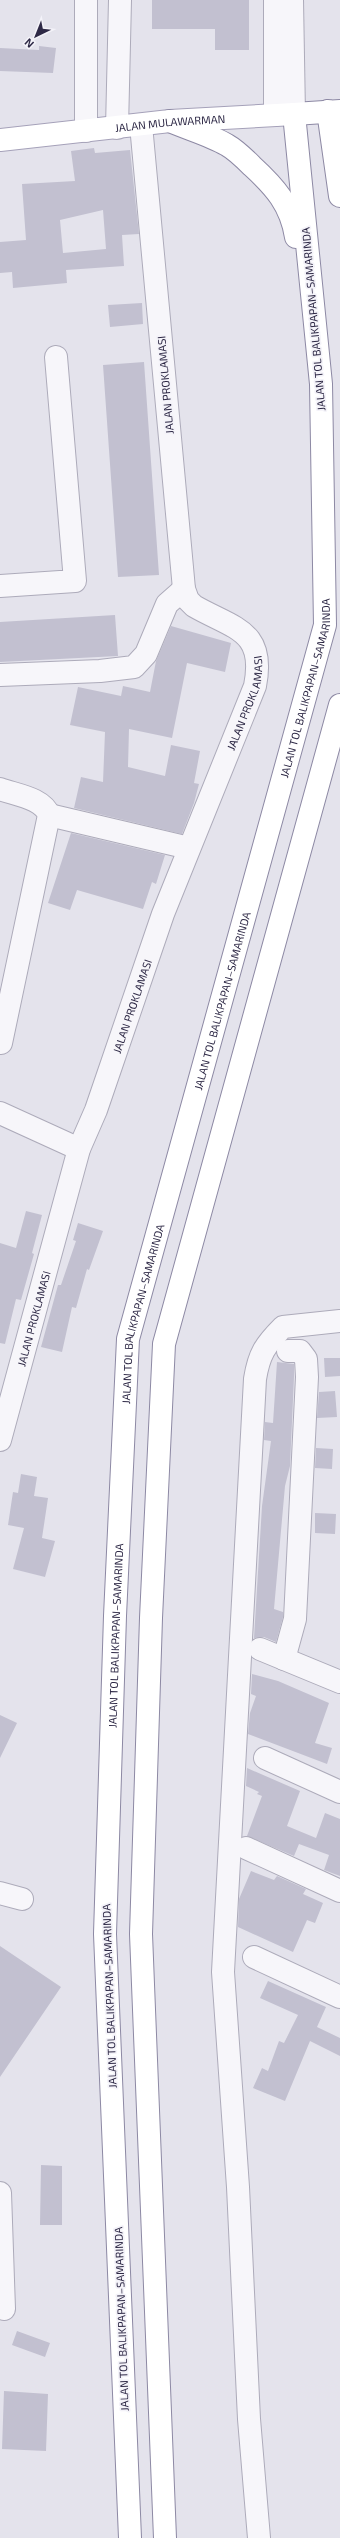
<svg xmlns="http://www.w3.org/2000/svg" width="340" height="2538" viewBox="0 0 340 2538" font-family="'Exo 2',sans-serif">
<style>
.building{fill:#c2c0d0;fill-rule:evenodd}
.lines{fill:none;stroke-linecap:round;stroke-linejoin:round}
.minor-casing{stroke:#adabba;stroke-width:24}
.major-casing{stroke:#a5a1b9;stroke-width:24}
.highway-casing{stroke:#8d89a4;stroke-width:24}
.minor{stroke:#f7f6fa;stroke-width:22}
.major{stroke:#fff;stroke-width:22}
.highway{stroke:#fff;stroke-width:22}
.labels{text-anchor:middle;dominant-baseline:central;stroke-width:3.5;stroke-linejoin:round;paint-order:stroke}
.street-label{font-size:11px;fill:#2e2946;stroke:#f4f3f9}
</style>
<rect width="100%" height="100%" fill="#e4e3ec"/>
<path class="building" d="M152,0H249V50H215V29H152Z
M39,46L56,48L53,73L0,71V48L39,50Z
M94,148L95,153L130,150L139,234L122,235L124,266L66,270L67,283L13,288L12,272L0,273V242L26,240L22,184L75,181L71,151ZM103,210L106,249L63,253L60,220Z
M142,303L143,324L110,327L108,305Z
M144,362L159,575L118,577L103,365Z
M115,615L118,656L0,662V622Z
M171,626L231,643L225,672L187,663L172,738L129,729L128,767L165,776L171,745L200,751L194,783L199,784L194,803L182,834L74,808L81,777L103,782L105,732L70,725L78,687L121,696L123,686L150,692L156,661Z
M71,833L165,855L156,884L152,882L143,909L77,890L70,910L48,903Z
M26,1211L42,1215L32,1253L34,1254L21,1300L16,1299L5,1344L0,1343V1243L16,1248Z
M78,1223L103,1231L89,1270L87,1269L76,1308L72,1307L62,1352L41,1347L58,1285H61L76,1241L73,1240Z
M324,1358H340V1376L325,1377Z
M277,1362L294,1364V1377L290,1466L285,1486L274,1609L283,1612V1617L276,1642L264,1637L254,1638L262,1506L271,1441L264,1440L265,1422L273,1423Z
M335,1391L337,1417L317,1418L319,1392Z
M316,1448L333,1449L332,1469L315,1468Z
M21,1474L37,1477L34,1496L48,1498L42,1538L55,1541L45,1577L13,1569L24,1528L8,1525L13,1492L18,1493Z
M315,1513L336,1514L335,1534L315,1533Z
M252,1674L278,1681L329,1703L315,1743L332,1748L327,1764L248,1734L250,1713L256,1696L251,1694Z
M0,1715L17,1723L0,1758Z
M247,1768L300,1791L287,1826L316,1838L325,1813L340,1819V1876L324,1870L329,1855L299,1844L294,1856L247,1836L262,1796L257,1794L259,1792L246,1786Z
M251,1871L274,1880L277,1876L306,1889L303,1894L323,1903L315,1923L307,1920L293,1952L238,1927L239,1899Z
M0,1946L61,1987L0,2077Z
M268,1981L326,2007L317,2027L340,2038V2056L310,2041L285,2101L253,2088L262,2068L268,2071L279,2041L284,2043L298,2015L260,1998Z
M41,2165L62,2166V2225H40Z
M17,2331L50,2343L45,2357L12,2345Z
M4,2391L48,2394L46,2451L2,2449Z"/>
<g class="lines">
<g class="minor-casing">
<g id="minor">
<path d="M86,0V131"/>
<path d="M275,0V115"/>
<path d="M292,0L294,114"/>
<path d="M117,128L120,0"/>
<path d="M0,586L75,581L56,357"/>
<path d="M0,675L100,671L134,667L146,654L167,604L184,589"/>
<path d="M0,789C16,795 43,798 49,815L1,1043"/>
<path d="M49,815L189,848"/>
<path d="M0,1113L79,1149"/>
<path id="s1" d="M0,1440L79,1149L96,1110L163,914L255,686C266,630 234,629 194,606L188,600L184,589L141,125"/>
<path d="M260,1649L340,1682"/>
<path d="M284,1659L295,1619L307,1377L306,1359L300,1351H288"/>
<path d="M265,1758L340,1792"/>
<path d="M246,1848L340,1891"/>
<path d="M0,1893L22,1899"/>
<path d="M254,1957L340,1997"/>
<path d="M0,2193L4,2309"/>
<path d="M259,2538L249,2419L238,2187L223,1972L255,1379C259,1354 265,1345 283,1327L340,1321"/>
</g>
</g>
<g class="major-casing">
<g id="major">
<path id="s2" d="M0,140L170,121L294,114"/>
</g>
</g>
<g class="highway-casing">
<g id="highway">
<path d="M328,111L340,196"/>
<path d="M170,121C188,129 210,135 227,145C236,150 245,159 252,166C275,187 291,205 296,237"/>
<path id="s3" d="M130,2538L105,1934L115,1616L128,1339L325,625L321,384L294,114L340,111"/>
<path d="M165,2538L141,1934L151,1618L164,1344L340,705"/>
</g>
</g>
<use href="#minor" class="minor"/>
<use href="#major" class="major"/>
<use href="#highway" class="highway"/>
</g>
<g class="labels">
<g class="street-label">
<text stroke="none"><textPath href="#s2" startOffset="171">JALAN MULAWARMAN</textPath></text>
<text transform="translate(313 319) rotate(-95)">JALAN TOL BALIKPAPAN–SAMARINDA</text>
<text transform="translate(165 385) rotate(-95)">JALAN PROKLAMASI</text>
<text stroke="none"><textPath href="#s3" startOffset="1875">JALAN TOL BALIKPAPAN–SAMARINDA</textPath></text>
<text stroke="none"><textPath href="#s1" startOffset="778">JALAN PROKLAMASI</textPath></text>
<text stroke="none"><textPath href="#s3" startOffset="1551">JALAN TOL BALIKPAPAN–SAMARINDA</textPath></text>
<text stroke="none"><textPath href="#s1" startOffset="454">JALAN PROKLAMASI</textPath></text>
<text stroke="none"><textPath href="#s3" startOffset="1227">JALAN TOL BALIKPAPAN–SAMARINDA</textPath></text>
<text stroke="none"><textPath href="#s1" startOffset="126">JALAN PROKLAMASI</textPath></text>
<text stroke="none"><textPath href="#s3" startOffset="903">JALAN TOL BALIKPAPAN–SAMARINDA</textPath></text>
<text transform="translate(109 1996) rotate(-92)">JALAN TOL BALIKPAPAN–SAMARINDA</text>
<text transform="translate(121 2319) rotate(-92)">JALAN TOL BALIKPAPAN–SAMARINDA</text>
</g>
</g>
<g transform="translate(36 36) rotate(223)" stroke="#f4f3f9" stroke-width="3" paint-order="stroke">
<path d="M0-3L7 15L0 10L-7 15Z" fill="#2e2946"/>
<text y="-6" font-size="11" font-weight="bold" text-anchor="middle" fill="#2e2946">N</text>
</g>
</svg>
